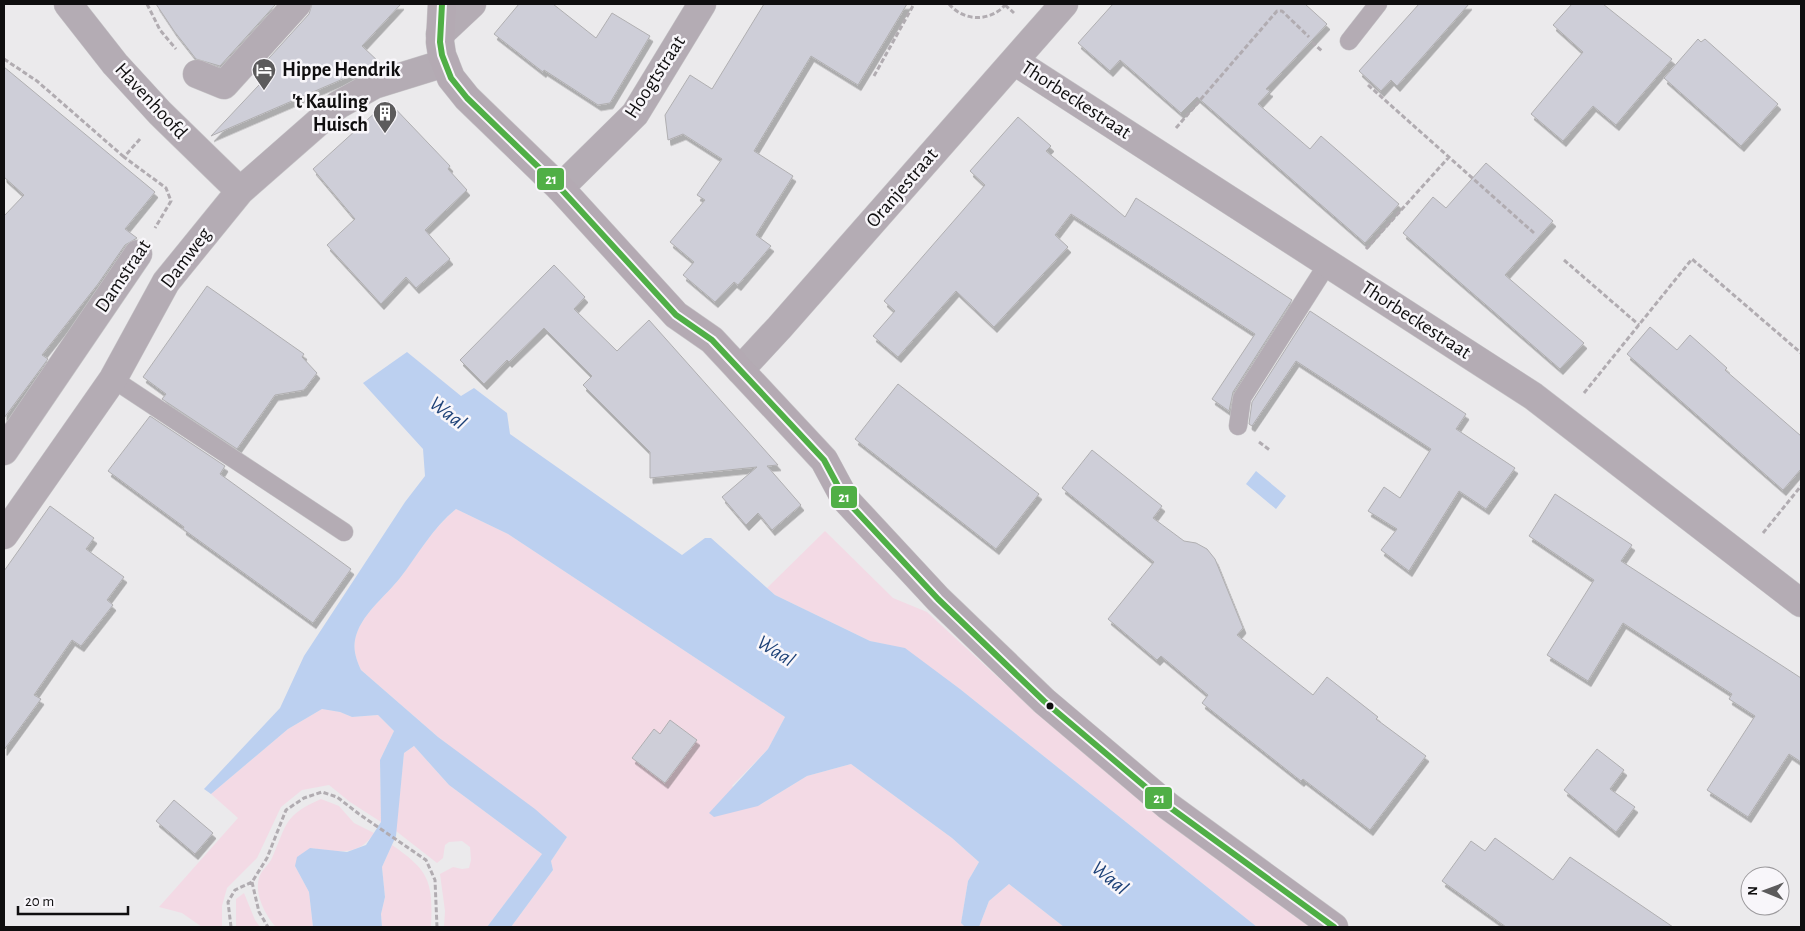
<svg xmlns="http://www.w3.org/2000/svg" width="1805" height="931" viewBox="0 0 1805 931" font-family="'Alegreya Sans',sans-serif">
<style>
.green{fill:#f3dae5}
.water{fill:#bcd0f0}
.building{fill:#ceced8;stroke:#b0afb1;filter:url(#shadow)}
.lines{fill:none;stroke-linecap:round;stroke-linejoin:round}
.lane-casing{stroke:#c8c7c9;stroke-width:19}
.street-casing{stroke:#c8c7c9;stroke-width:29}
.secondary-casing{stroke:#c8c7c9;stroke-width:29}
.path{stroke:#b1acb1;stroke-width:3;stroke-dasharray:5 2.5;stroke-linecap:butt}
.lane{stroke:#b4acb4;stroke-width:18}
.street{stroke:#b4acb4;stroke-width:28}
.secondary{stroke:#b4aab3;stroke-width:28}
.bus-1-casing{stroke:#f8f6fa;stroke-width:10}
.bus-1{stroke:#50af46;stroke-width:6}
.bus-dot{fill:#0f0e0f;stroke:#f8f6fa;stroke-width:2}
.labels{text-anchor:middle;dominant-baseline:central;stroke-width:5;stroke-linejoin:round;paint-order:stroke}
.poi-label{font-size:20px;font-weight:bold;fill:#0f0e0f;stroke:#f8f6fa;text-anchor:start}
.street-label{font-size:20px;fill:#0f0e0f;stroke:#f8f6fa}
.water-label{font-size:21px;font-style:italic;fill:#1d4177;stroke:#f8f6fa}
.line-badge{stroke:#f8f6fa;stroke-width:2}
.badge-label{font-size:14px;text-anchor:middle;font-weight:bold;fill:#fff}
</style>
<defs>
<filter id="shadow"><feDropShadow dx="3" dy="5.5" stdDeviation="0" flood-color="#0004"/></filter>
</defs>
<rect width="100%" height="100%" fill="#ebeaec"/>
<path class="green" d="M456,509L508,534L785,717L768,749L732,786L758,806L807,776L851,764L952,838L979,862L968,881L961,923L965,927H511L553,870L551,861L567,837L438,737L361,670C357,661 353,651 355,640C360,615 385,597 400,578C418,554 433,528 456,509Z
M825,531L893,598L927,612L1004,683L1173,819L1321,927H1257L960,689L905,649L870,641L775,595L767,588Z
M322,709L340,712L352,717L378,715L394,731L380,760L381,822L350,802L329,785L302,790L281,807L257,858L227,888L222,906V927H202L182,913L159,907L238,818L211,794L288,729Z
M414,746L449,785L542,854L487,927H444L445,911L440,874L453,867L462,869L469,868L471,860L470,847L462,841L449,842L445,845L443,858L437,863L396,831L404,753Z
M321,799L339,806L354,823L374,833C358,858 336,851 310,848L295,866L309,892L313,927H276C266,916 254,894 259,878C261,870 269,865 272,858C287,824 284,815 321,799Z
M392,845C430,871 433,882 431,927H382L381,914L385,897L382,867Z
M1009,884L1064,927H979L989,901Z
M244,893L255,920L260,927H236V899Z"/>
<path class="water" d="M407,352L461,396L474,388L507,413L510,434L682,555L705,538H711L775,595L870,641L905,648L960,689L1257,927H1064L1009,884L989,901L979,927H965L961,923L968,881L979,862L952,838L851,764L807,776L758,806L714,817L709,813L768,749L785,717L508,534L456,509C433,527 418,555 400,578C385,597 360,615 355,640C353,651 357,661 361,670L438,737L535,809L567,837L551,861L553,870L511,927H487L542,854L449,785L414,746L404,753L396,836L382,867L385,897L381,914L382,927H313L309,892L295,866L297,857L310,848L347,852L366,845L381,822L380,760L394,731L378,715L352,717L340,712L322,709L288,729L211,794L204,789L280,708L304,656L405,502L425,476L423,449L363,383Z
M1256,471L1286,496L1276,509L1246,484Z"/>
<path class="building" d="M156,4H276L220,66L196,59L174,31Z
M312,4H401L362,46L380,63L211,136L274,69L260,68L309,14Z
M519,4H553L596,38L612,13L650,36L610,103L598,105L544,70L543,72L494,34Z
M764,4H907L858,85L811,56L754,151L793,176L756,235L771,246L738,285L734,282L715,302L683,275L694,262L670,242L705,200L697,195L722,159L683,134L668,140L665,115L690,75L712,89Z
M1113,4H1305L1327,24L1266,89L1270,91L1258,104L1310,149L1321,136L1399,204L1365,243L1197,97L1181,113L1120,60L1110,71L1078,43Z
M1419,4H1469L1397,86L1391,80L1381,91L1359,71Z
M1572,4H1603L1672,59L1616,125L1593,106L1563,141L1531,114L1583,52L1553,25Z
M1698,39L1701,42L1705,39L1778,104L1741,146L1664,78Z
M4,67L155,192L125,229L137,238L125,245L98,284L42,355L48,359L4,418V216L24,195L4,177Z
M388,101L450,166L448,169L467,190L425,230L450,259L416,288L406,277L381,304L327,245L355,219L313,169Z
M1018,117L1051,146L1046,151L1125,217L1136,198L1292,300L1233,392L1229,411L1212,399L1255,334L1071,214L1055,235L1068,247L994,327L956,291L898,357L873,336L895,311L884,301L985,185L970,171Z
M1486,163L1553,221L1505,275L1584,343L1560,369L1403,233L1433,197L1446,208Z
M554,265L585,297L574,309L617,351L649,320L778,465L767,466L801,505L772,530L758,513L746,525L722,497L757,467L650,478V452L583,385L592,376L544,328L509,362L507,360L484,384L460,360Z
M207,286L304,354L302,357L317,373L304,390L275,395L237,449L162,399L166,394L143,377Z
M1310,311L1466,414L1456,429L1515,468L1486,509L1459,491L1409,571L1381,550L1397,529L1368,511L1384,487L1400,498L1431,449L1296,361L1252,426L1249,424L1252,402Z
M1650,327L1677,350L1690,335L1727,368L1725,370L1801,436V469L1783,490L1627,354Z
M898,384L1039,494L996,549L855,439Z
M150,416L225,466L220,474L351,569L313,623L183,529L184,527L108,471Z
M1092,450L1162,506L1153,518L1184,541L1196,543L1207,549L1215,559L1243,628L1237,635L1313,695L1327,677L1378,717L1376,719L1426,756L1370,830L1303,779L1301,781L1202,703L1208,695L1161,656L1157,660L1108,619L1154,562L1062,488Z
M1555,494L1632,545L1621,561L1801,678V762L1789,754L1748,817L1707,790L1755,716L1729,699L1732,694L1623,623L1588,681L1547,655L1594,580L1529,536Z
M50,506L94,538L86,549L124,577L107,600L113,605L81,646L72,640L34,695L41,699L4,750V571Z
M670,720L697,740L665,783L632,758L654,729L660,734Z
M1597,749L1624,770L1610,789L1635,807L1616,832L1564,790Z
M174,800L213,833L195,854L156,821Z
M1495,838L1553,880L1570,857L1673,927H1506L1442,881L1471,841L1485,851Z"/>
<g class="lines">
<g class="lane-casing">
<path id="lane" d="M1349,41L1378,4
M113,379L344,532
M1238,426L1242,398L1328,263"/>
</g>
<g class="street-casing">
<path id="street" d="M68,4L115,64L160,113L240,191
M440,34L472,4
M1014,61L1533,396L1801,603
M197,74L224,85L297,4
M560,188L635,114L702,4
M740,370L779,328L1064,4
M4,451L138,254
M4,535L113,379L166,282L240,191L338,105L374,85L445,63"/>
</g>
<g class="secondary-casing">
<path id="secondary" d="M442,4L440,42L442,55L451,78L467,98L560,188L676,315L712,340L824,460L845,499L938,599L1044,701L1168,806L1334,927"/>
</g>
<path class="path" d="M147,4L160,30L176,49
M949,4C964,22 991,22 1006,4
M1005,5L1014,13
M1312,42L1323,52
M4,59L37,81L124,157
M874,76L914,4
M1368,85L1534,233
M1176,128L1277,11H1282L1309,37
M140,139L124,157L166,188L171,201L155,228
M1366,249L1449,157
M1564,260L1639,325
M1584,393L1692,259L1801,353
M1259,442L1271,451
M1763,533L1801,486
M252,882L259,912L268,927
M231,927L228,902L235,890L252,882L267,858L286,810L304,798L322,792L337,797L359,814L426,860L435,880L437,927"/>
<use href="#lane" class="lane"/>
<use href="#street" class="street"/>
<use href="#secondary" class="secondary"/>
<g class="bus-1-casing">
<path id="bus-1" d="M442,4L440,42L442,55L451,78L467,98L560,188L676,315L712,340L824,460L845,499L938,599L1044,701L1168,806L1334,927"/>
</g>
<use href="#bus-1" class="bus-1"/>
</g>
<defs>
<g id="hotel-pin" transform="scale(1.25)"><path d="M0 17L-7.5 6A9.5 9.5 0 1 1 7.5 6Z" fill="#5c5b5c" stroke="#f8f6fa"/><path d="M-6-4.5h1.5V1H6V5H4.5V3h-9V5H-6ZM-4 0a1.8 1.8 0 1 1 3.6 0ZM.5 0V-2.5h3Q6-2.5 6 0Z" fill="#fff"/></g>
<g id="building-pin" transform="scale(1.25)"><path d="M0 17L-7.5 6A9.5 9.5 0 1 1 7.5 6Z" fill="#5c5b5c" stroke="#f8f6fa"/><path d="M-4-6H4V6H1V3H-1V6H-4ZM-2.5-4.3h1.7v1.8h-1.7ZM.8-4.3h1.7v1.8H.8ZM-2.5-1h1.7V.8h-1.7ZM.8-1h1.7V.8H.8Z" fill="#fff"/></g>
</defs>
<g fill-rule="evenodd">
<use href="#hotel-pin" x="264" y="70"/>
<use href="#building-pin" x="385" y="113"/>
</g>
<circle class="bus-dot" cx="1050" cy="706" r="4.5"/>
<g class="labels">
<g class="poi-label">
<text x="282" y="70">Hippe Hendrik</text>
<text x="368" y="102" text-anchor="end">'t Kauling<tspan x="368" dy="23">Huisch</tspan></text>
</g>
<g class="street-label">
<text transform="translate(655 77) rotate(-57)">Hoogtstraat</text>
<text transform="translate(1076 100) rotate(33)">Thorbeckestraat</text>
<text transform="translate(151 101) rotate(47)">Havenhoofd</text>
<text transform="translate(902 188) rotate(-49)">Oranjestraat</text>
<text transform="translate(186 258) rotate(-53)">Damweg</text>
<text transform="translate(123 276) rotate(-56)">Damstraat</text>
<text transform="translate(1416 320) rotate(33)">Thorbeckestraat</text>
</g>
<g class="water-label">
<text transform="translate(448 413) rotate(37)">Waal</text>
<text transform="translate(776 651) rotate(32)">Waal</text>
<text transform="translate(1110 878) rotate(39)">Waal</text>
</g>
</g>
<g class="line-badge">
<rect x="536" y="167" width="29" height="24" rx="5" fill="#50af46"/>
<rect x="830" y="485" width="28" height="24" rx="5" fill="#50af46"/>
<rect x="1144" y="786" width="29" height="24" rx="5" fill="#50af46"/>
</g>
<g class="badge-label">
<text x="551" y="184">21</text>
<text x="844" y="502">21</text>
<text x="1159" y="803">21</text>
</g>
<rect width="1805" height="931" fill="none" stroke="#0f0e0f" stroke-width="10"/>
<g transform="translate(1765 891) rotate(271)"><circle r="24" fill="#f8f6fa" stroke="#9b999c"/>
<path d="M0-4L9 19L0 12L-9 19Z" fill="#5c5b5c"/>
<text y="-8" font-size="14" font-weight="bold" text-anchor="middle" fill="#0f0e0f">N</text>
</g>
<path d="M18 906v8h110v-8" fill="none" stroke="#0f0e0f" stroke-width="2.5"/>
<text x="25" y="906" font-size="15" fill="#0f0e0f" stroke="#f8f6fa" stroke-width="4" paint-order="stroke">20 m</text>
</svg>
